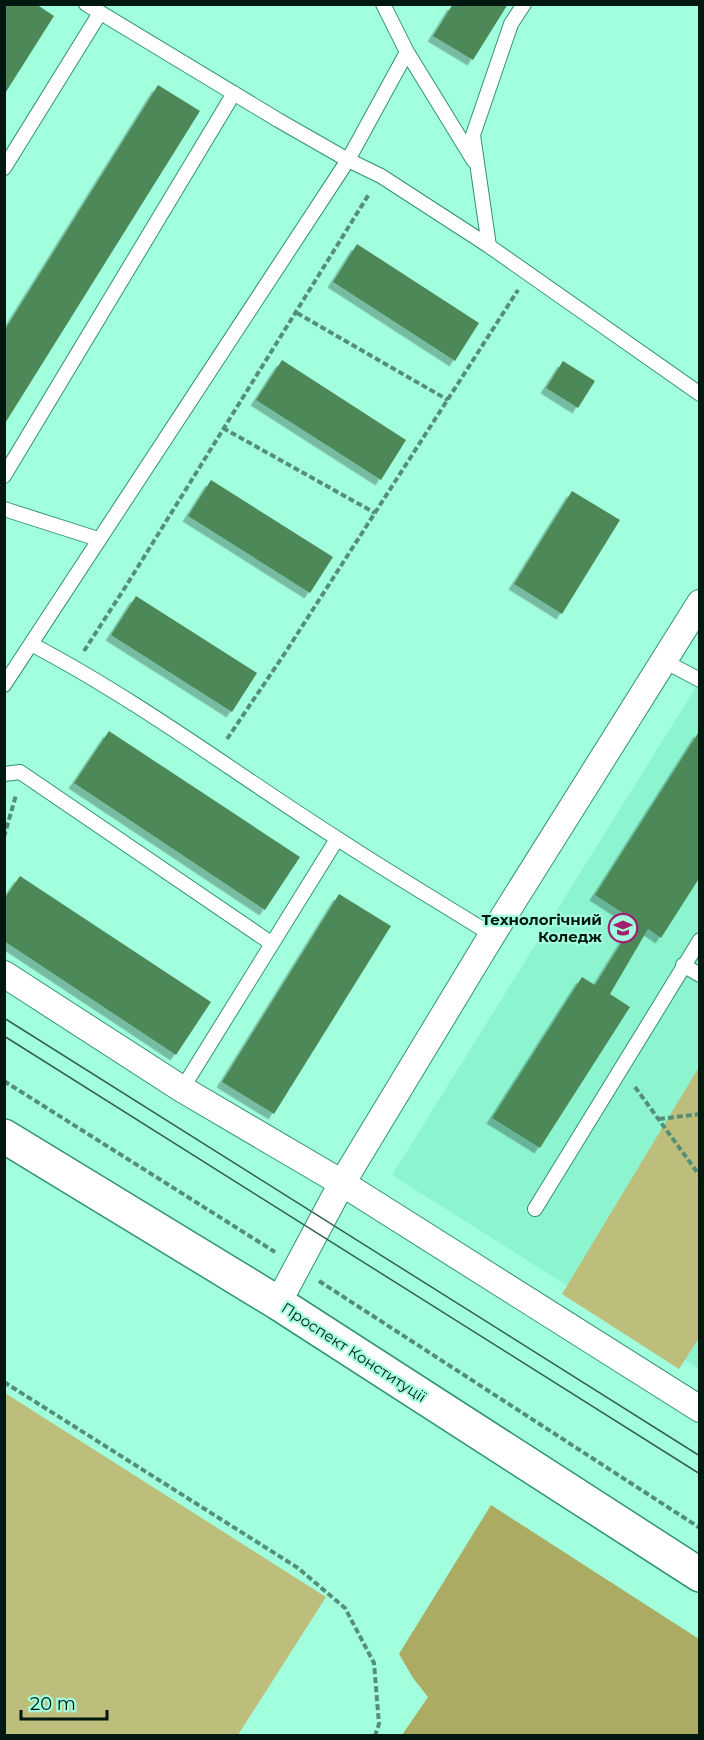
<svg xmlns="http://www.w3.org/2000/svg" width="704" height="1740" viewBox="0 0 704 1740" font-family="Montserrat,sans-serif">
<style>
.built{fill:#8cf4cf}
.green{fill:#bdbe7c}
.forest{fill:#abab63}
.building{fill:#4e8959;filter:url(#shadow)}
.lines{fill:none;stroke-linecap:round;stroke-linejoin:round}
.lane-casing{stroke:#329275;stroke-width:16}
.street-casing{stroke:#329275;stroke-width:28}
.secondary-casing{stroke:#329275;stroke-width:36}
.path{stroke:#548f79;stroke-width:4;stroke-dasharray:6 3;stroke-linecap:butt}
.lane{stroke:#fff;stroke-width:14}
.street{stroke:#fff;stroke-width:26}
.secondary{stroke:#fff;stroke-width:33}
.tram{stroke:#336150;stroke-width:1.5}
.labels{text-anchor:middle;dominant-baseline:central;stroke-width:4.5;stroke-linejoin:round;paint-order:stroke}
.poi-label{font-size:15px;font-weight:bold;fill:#00180f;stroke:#a2ffdd;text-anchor:end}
.street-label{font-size:15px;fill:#00180f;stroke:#a2ffdd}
</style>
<defs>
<filter id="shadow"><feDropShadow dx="-5.5" dy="5.5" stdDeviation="0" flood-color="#0004"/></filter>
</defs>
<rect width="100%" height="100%" fill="#a2ffdd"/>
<path class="built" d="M699,682V1369L392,1175Z"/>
<path class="green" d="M699,1067V1338L679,1369L562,1294Z
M5,1393L326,1597L238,1735H5Z"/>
<path class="forest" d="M491,1505L699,1639V1735H402L428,1697L413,1678L399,1654Z"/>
<path class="building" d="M8,4H36L54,16L4,95V10Z
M453,4H508L473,60L433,36Z
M158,85L200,111L4,425V331Z
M357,244L479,323L455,361L333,282Z
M282,360L406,440L381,480L256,400Z
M563,361L595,381L578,408L546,388Z
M211,480L333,557L310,593L188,516Z
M572,491L620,520L562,614L514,584Z
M136,596L257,673L232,712L111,635Z
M700,730V877L661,938L648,929L610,994L630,1007L540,1148L492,1118L582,977L595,985L635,921L595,895Z
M109,731L300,857L265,910L74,783Z
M20,876L211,1002L176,1055L4,941V899Z
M339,894L391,926L274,1114L222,1082Z"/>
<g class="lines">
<g class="lane-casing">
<path id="lane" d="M86,4L278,120L348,160L407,52L383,4
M407,52L474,161
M4,168L100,13
M489,246L473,135L511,24L524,4
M4,476L234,93
M4,509L98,539
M31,644C138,700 236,774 338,839C388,872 441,903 492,935
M664,661L700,680
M4,685L348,160L381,176L489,246L700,394
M4,774L20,772L271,943
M683,965L700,975
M182,1089L337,839
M535,1209L700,940"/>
</g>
<g class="street-casing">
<path id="street" d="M4,974L182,1089L342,1183L700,1409
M278,1303L342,1183L492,935L700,603"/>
</g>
<g class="secondary-casing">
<path id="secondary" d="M4,1136L278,1303L700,1575"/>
</g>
<path class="path" d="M297,313L448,400
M223,428L375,513
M84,651L126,586L369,194
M227,739L285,653L518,290
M4,837L16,795
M4,1081L275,1252
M635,1087L700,1176
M659,1119L700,1114
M319,1281L700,1528
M4,1382L298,1568L345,1608L374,1663L379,1724L375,1736"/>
<use href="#lane" class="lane"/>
<use href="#street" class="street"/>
<use href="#secondary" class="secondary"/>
<path class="tram" d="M4,1018L700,1456
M4,1036L700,1474"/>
</g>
<defs>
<g id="university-ring" transform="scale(1.5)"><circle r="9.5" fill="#a2ffdd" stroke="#a2206f" stroke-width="1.5"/><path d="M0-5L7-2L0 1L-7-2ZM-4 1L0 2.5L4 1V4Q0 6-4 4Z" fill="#a2206f"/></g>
</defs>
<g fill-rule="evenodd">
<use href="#university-ring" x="623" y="928"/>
</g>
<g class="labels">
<g class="poi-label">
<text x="602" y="919">Технологічний<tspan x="602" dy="17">Коледж</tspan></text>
</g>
<g class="street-label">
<text transform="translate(354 1352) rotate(33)">Проспект Конституції</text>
</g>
</g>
<rect width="704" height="1740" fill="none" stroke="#00180f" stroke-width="12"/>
<path d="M21 1710v9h86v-9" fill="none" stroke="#00180f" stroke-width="3"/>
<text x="30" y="1710" font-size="18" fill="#00180f" stroke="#a2ffdd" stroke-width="4.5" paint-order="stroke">20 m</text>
</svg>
